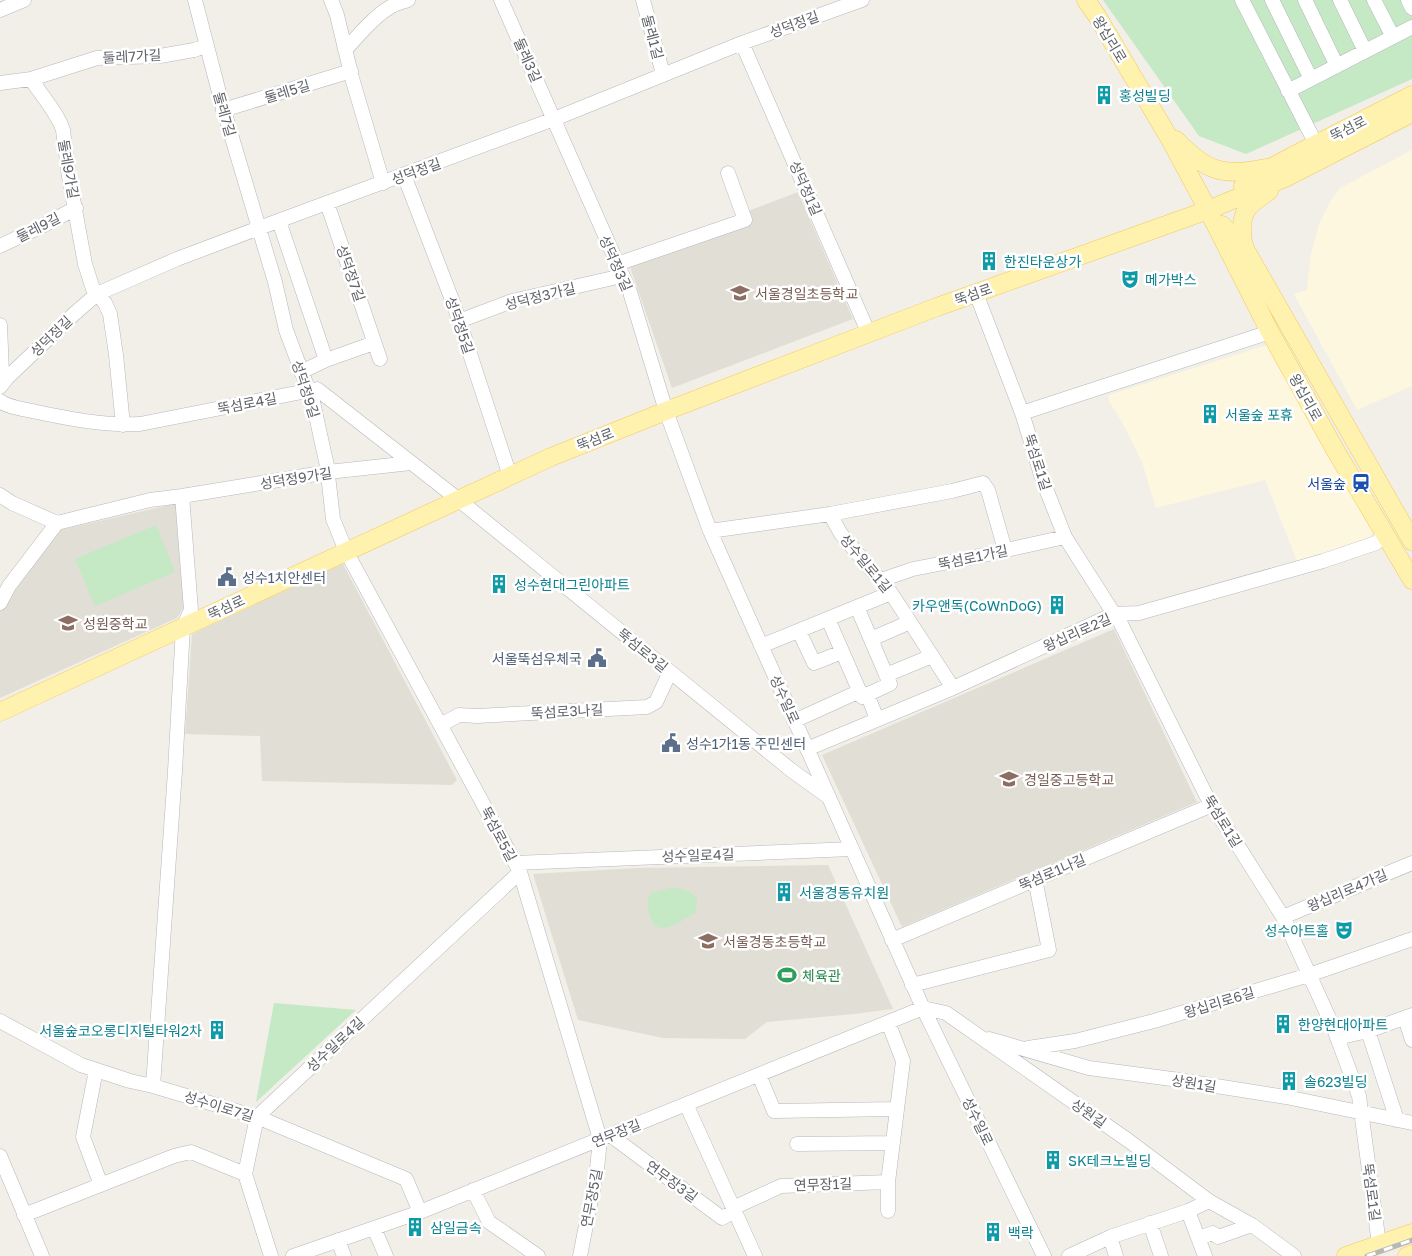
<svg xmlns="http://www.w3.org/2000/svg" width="1412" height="1256" viewBox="0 0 1412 1256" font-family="'Golos Text','Noto Sans KR',sans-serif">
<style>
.commercial{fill:#fef7e0}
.education{fill:#e1ded6}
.green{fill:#c5e8c5}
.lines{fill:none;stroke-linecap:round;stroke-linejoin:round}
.minor-casing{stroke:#b5b8bc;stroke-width:15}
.major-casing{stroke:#f2c960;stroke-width:19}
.minor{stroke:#fff;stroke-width:14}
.major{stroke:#fff2af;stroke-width:18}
.rail-casing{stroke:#b6b7b8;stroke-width:5}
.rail{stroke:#fff;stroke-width:3;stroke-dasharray:9;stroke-linecap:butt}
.labels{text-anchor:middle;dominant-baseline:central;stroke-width:5;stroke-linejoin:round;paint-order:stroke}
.street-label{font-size:14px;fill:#5f6368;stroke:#fff}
.culture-label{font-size:14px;fill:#0d838f;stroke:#fff;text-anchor:start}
.education-label{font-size:14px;fill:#785e54;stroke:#fff;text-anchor:start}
.transit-label{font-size:14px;fill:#164399;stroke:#fff;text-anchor:end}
.service-label{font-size:14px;fill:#4e5e75;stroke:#fff;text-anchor:start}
.leisure-label{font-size:14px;fill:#27864d;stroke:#fff;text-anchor:start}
</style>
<rect width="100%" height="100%" fill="#f1efe8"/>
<path class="commercial" d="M1412,150V386L1357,410L1294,294L1307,290L1311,254L1319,224L1330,202L1340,188Z
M1267,345L1375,532L1362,543L1297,561L1265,480L1156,508L1143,465L1126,429L1109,401V395Z"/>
<path class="education" d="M798,192L853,319L672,388L630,267L753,222L748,211Z
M178,503L185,605L177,618L0,698V611L21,580L60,530Z
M343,564L457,780L452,785L262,781L260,736L185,734L192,634Z
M1114,629L1197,802L902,927L822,755Z
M828,865L893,1009L854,1014L767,1022L745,1039L663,1038L578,1020L533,874L637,868Z"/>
<path class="green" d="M1103,0H1412V79L1246,154L1199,136Z
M156,525L175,572L95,606L75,559Z
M670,888C682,888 689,890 697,898L696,913C683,918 657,942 650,916C647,905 646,903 651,893Z
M274,1003L356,1010L256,1102Z"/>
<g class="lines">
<g class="minor-casing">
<path id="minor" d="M195,0L222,104L275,282L286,330L313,402L327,466L333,519L346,551L520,872L600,1139L597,1169L580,1256
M331,0L337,15L352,78L383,183
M501,0L630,292L666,411L710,531L923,1008L1044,1256
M643,0L663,74
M1242,0L1316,144
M1272,0L1311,79
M1305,0L1337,66
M1340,0L1365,51
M1374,0L1393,37
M1408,0L1412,8
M0,10L24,0
M742,43L869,334
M345,50C359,35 374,16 392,6C397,3 403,2 408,0
M31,79C41,95 57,112 63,130L69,177L85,264L93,289L105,303L110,314L116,355L123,425
M0,83L31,79L97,58L160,56L194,50L206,46
M1288,91L1412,27
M223,110L351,71
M404,175L454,305L510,476
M327,203L380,359
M279,221L326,360
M0,246L42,226L76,208
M617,264L745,220L728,173
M976,293L1022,413L1043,481L1065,537L1114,614L1120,622L1206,795L1283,917L1334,1029L1359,1096L1379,1244
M459,321L512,301L622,276
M0,325L2,373L0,378
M301,372L326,360L374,343
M0,387L7,378L74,314L97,294L177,259L259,228L554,119L742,43L862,0
M0,401C9,408 25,409 37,412C71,419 105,426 140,424L317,389L459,500L791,770L827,796
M1022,413L1270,332
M0,495L12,503L57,523
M830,514L952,491L983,483L988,490L1005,550
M710,531L830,514L841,534L891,593L953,688
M881,580L913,569L970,558L1065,537
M0,603L9,586L57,523L150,500L182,496L328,472L411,463
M828,619L862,697L890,684L857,607
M799,631L814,663L842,652
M871,639L910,622
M761,646L891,593
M886,675L932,656
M867,694L877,719
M794,721L860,691
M446,722L459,715L477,716L647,707L656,702L670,672
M807,749L953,688L1114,614L1139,613L1323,561L1376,543L1384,535
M515,863L852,849
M1283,917L1412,863
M892,940L1212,805
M912,985L1049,950L1035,879
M1405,1018L1412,1040
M0,1021L81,1065L130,1081L153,1086L257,1117L406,1179L420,1212
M888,1022L903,1061L888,1182V1211
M1368,1031L1397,1120
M1337,1038L1368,1031L1412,1015
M989,1039L1089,1068L1172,1079L1286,1097L1412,1123
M1028,1048L1075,1041L1154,1021L1309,975L1412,939
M96,1070L83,1137L101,1185
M759,1075L774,1111L897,1109
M153,1086L175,771L183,627L191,610L182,496
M686,1104L755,1256
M610,1135L722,1218L735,1211
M797,1144L893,1143
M0,1156L42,1256
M473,1190L489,1222L538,1256
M733,1208L781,1186L888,1182
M1188,1211L1205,1256
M24,1215L174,1156L191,1152L245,1174
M1150,1223L1161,1256
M374,1228L386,1256
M1110,1237L1116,1256
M1198,1238L1213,1233L1218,1237L1252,1225
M338,1240L344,1256
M271,1256L245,1174L257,1117L520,872
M293,1256L420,1212L923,1008L946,1013L1129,1141L1209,1201L1252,1225L1294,1256
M1069,1256L1110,1237L1188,1211L1209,1201"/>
</g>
<g class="major-casing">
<path id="major" d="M1086,0L1097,16L1171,141L1208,210L1270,332L1334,448L1412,580
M1176,140C1206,172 1224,177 1266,168
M1243,186L1274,166L1291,157L1412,95
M1222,225L1245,249L1412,541
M1245,249C1241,237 1240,220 1247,209C1252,202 1262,196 1269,191
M0,712L551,457L666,411L937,307L1208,210L1285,178L1412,113
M1346,1256L1412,1233
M1407,1256L1412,1254"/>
</g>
<use href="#minor" class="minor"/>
<use href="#major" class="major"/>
<g class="rail-casing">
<path id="rail" d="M1367,1256L1412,1240"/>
</g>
<use href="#rail" class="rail"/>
</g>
<defs>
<g id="building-bare" transform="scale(1.5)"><path d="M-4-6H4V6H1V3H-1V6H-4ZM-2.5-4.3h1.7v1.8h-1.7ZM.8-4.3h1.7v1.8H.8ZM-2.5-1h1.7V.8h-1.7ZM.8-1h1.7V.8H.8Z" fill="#0f9aa8" stroke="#fff" stroke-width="2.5" paint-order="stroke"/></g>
<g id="theatre-bare" transform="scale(1.5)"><path d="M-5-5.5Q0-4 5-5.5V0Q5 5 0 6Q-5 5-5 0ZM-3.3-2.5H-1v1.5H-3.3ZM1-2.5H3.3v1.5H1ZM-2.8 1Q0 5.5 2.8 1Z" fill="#0f9aa8" stroke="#fff" stroke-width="2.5" paint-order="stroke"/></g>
<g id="school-bare" transform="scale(1.5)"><path d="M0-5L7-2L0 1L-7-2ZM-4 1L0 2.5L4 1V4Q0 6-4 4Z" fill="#8d6e63" stroke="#fff" stroke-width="2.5" paint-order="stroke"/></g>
<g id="station-bare" transform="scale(1.5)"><path d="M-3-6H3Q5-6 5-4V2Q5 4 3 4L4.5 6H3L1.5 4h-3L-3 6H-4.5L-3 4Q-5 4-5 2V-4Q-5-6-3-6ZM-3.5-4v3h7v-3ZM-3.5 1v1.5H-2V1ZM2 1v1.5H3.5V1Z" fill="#1a4fb4" stroke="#fff" stroke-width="2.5" paint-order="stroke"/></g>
<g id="civic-bare" transform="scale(1.5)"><path d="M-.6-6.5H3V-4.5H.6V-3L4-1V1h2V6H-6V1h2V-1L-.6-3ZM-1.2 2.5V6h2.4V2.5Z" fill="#5c6f8a" stroke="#fff" stroke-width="2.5" paint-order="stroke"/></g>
<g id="stadium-bare" transform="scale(1.5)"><path d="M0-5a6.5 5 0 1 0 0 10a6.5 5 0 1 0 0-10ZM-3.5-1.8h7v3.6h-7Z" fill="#2e9e5b" stroke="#fff" stroke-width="2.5" paint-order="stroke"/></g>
</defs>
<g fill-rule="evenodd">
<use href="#building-bare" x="1104" y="95"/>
<use href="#building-bare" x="989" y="261"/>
<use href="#theatre-bare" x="1130" y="279"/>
<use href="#school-bare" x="740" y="293"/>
<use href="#building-bare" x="1210" y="414"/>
<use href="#station-bare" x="1361" y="483"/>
<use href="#civic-bare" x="227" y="577"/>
<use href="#building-bare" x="499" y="584"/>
<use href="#building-bare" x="1057" y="605"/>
<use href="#school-bare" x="68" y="623"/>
<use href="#civic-bare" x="597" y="658"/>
<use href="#civic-bare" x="671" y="743"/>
<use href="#school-bare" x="1009" y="779"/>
<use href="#building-bare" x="784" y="892"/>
<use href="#theatre-bare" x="1344" y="930"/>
<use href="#school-bare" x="708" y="941"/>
<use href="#stadium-bare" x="787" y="975"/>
<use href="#building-bare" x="1283" y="1024"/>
<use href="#building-bare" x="217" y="1030"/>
<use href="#building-bare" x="1289" y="1081"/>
<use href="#building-bare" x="1053" y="1160"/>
<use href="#building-bare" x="415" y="1227"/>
<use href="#building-bare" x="993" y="1232"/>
</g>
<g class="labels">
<g class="street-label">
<text transform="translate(794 24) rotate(-20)">성덕정길</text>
<text transform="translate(653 37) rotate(75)">둘레1길</text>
<text transform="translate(1110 39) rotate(59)">왕십리로</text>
<text transform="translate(132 56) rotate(-3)">둘레7가길</text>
<text transform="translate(528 60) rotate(66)">둘레3길</text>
<text transform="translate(287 91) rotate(-17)">둘레5길</text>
<text transform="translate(225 114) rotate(74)">둘레7길</text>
<text transform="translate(1348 128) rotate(-27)">뚝섬로</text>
<text transform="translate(69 169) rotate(80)">둘레9가길</text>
<text transform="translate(416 171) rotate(-20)">성덕정길</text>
<text transform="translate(806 188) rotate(66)">성덕정1길</text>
<text transform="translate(38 227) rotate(-27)">둘레9길</text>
<text transform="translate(616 263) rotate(66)">성덕정3길</text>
<text transform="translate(351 273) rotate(71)">성덕정7길</text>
<text transform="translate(973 294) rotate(-20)">뚝섬로</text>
<text transform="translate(540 296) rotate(-14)">성덕정3가길</text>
<text transform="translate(460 325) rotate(71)">성덕정5길</text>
<text transform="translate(51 336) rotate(-44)">성덕정길</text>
<text transform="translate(306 389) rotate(72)">성덕정9길</text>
<text transform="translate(1306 397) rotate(61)">왕십리로</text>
<text transform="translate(247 403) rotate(-11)">뚝섬로4길</text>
<text transform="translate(595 439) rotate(-22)">뚝섬로</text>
<text transform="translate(1038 462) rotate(72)">뚝섬로1길</text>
<text transform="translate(296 478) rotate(-9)">성덕정9가길</text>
<text transform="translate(973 557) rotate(-12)">뚝섬로1가길</text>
<text transform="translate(866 563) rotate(50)">성수일로1길</text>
<text transform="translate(226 607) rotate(-25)">뚝섬로</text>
<text transform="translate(1077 632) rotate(-24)">왕십리로2길</text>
<text transform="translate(643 650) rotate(39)">뚝섬로3길</text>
<text transform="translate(785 699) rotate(66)">성수일로</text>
<text transform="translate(567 711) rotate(-3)">뚝섬로3나길</text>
<text transform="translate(1223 821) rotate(58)">뚝섬로1길</text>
<text transform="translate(499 834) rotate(62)">뚝섬로5길</text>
<text transform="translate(698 855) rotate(-2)">성수일로4길</text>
<text transform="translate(1052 872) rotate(-23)">뚝섬로1나길</text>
<text transform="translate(1347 890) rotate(-23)">왕십리로4가길</text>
<text transform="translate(1219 1002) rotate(-17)">왕십리로6길</text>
<text transform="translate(335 1044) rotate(-43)">성수일로4길</text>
<text transform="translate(1194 1083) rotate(9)">상원1길</text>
<text transform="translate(219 1106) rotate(17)">성수이로7길</text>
<text transform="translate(1089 1113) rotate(35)">상원길</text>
<text transform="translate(978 1121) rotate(64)">성수일로</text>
<text transform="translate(616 1133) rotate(-22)">연무장길</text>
<text transform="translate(672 1181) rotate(36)">연무장3길</text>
<text transform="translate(823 1184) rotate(-2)">연무장1길</text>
<text transform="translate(1372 1192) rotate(82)">뚝섬로1길</text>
<text transform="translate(591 1198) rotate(-79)">연무장5길</text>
</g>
<g class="culture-label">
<text x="1119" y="95">홍성빌딩</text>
<text x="1004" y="261">한진타운상가</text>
<text x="1145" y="279">메가박스</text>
<text x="1225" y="414">서울숲 포휴</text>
<text x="514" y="584">성수현대그린아파트</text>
<text x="1042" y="605" text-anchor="end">카우앤독(CoWnDoG)</text>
<text x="799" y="892">서울경동유치원</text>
<text x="1329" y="930" text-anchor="end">성수아트홀</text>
<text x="1298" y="1024">한양현대아파트</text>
<text x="202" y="1030" text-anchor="end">서울숲코오롱디지털타워2차</text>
<text x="1304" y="1081">솔623빌딩</text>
<text x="1068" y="1160">SK테크노빌딩</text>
<text x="430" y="1227">삼일금속</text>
<text x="1008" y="1232">백락</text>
</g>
<g class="education-label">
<text x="755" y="293">서울경일초등학교</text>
<text x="83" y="623">성원중학교</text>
<text x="1024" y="779">경일중고등학교</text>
<text x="723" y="941">서울경동초등학교</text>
</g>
<g class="transit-label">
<text x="1346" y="483">서울숲</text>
</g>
<g class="service-label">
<text x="242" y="577">성수1치안센터</text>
<text x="582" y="658" text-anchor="end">서울뚝섬우체국</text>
<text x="686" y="743">성수1가1동 주민센터</text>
</g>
<g class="leisure-label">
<text x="802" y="975">체육관</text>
</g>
</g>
</svg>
